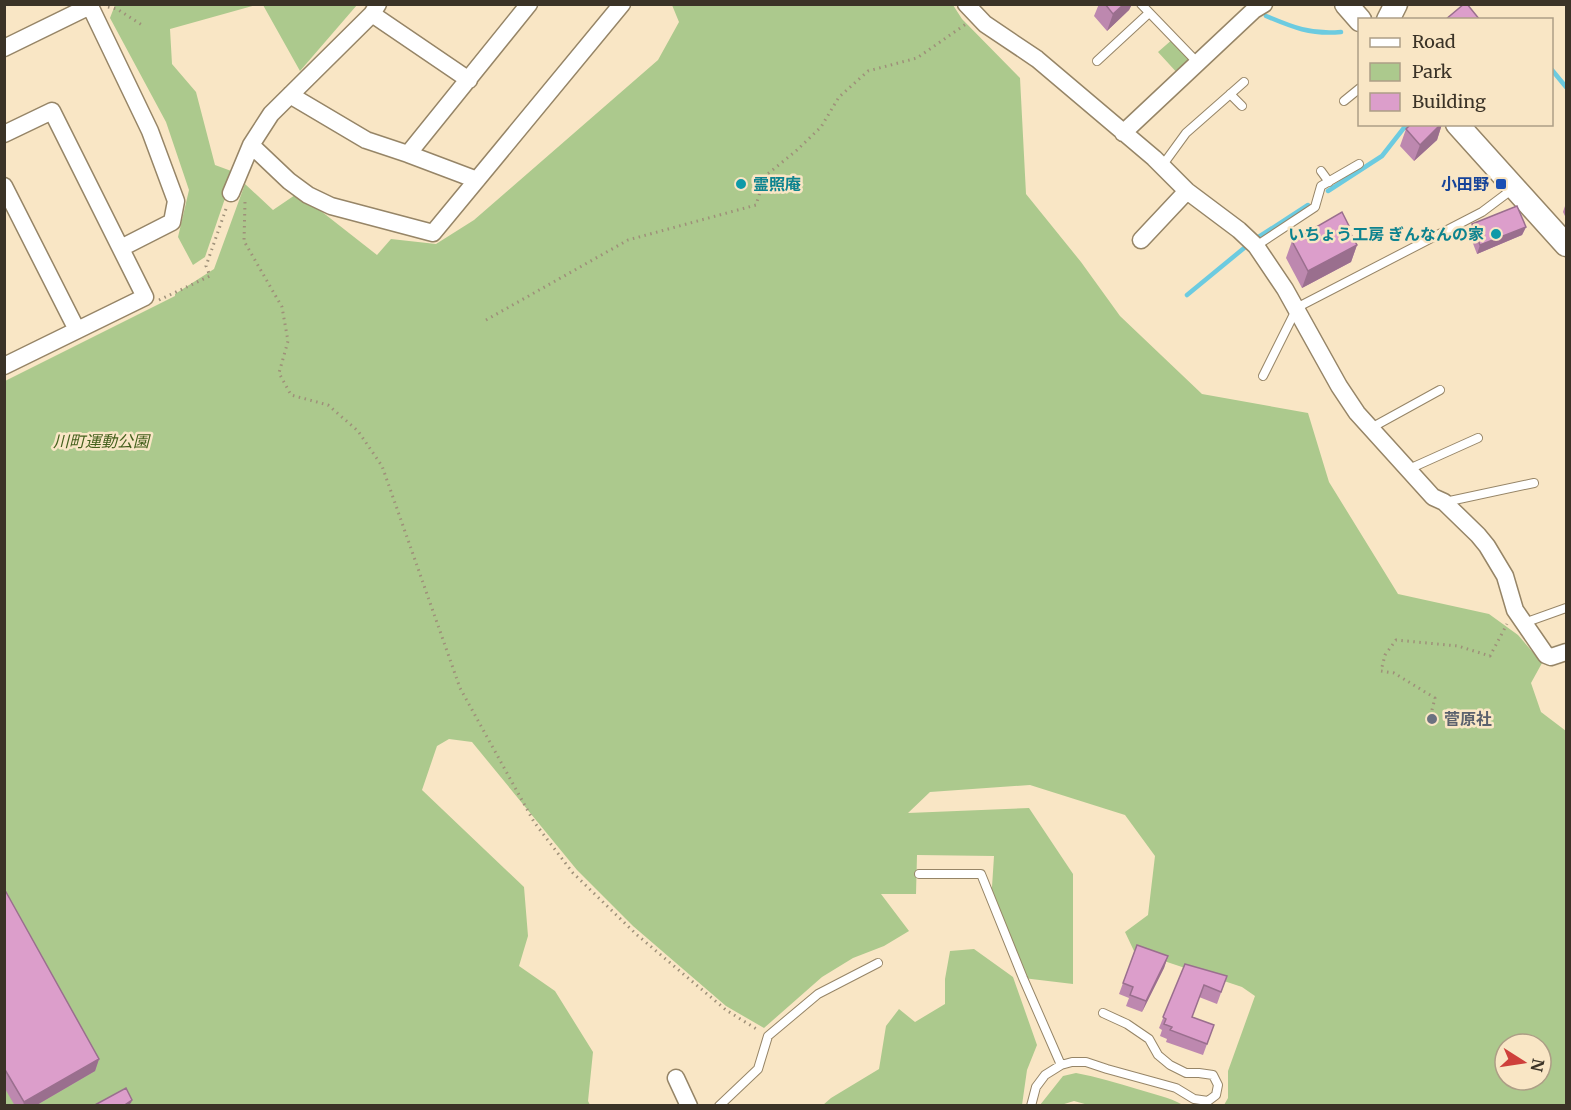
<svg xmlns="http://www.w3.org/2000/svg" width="1571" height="1110" viewBox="0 0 1571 1110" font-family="Merriweather,'Noto Sans JP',serif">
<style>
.green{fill:#acc98d;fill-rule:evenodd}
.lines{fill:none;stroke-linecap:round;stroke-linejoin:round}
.stream{stroke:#6ccbe0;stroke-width:4.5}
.lane-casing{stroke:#968567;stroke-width:10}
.street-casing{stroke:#968567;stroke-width:19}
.secondary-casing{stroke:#968567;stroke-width:25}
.path{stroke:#9e9079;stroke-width:3;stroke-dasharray:1.5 4.5;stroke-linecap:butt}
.lane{stroke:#fff;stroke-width:8}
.street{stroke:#fff;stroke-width:16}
.secondary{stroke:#fff;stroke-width:22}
.wall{fill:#bd88af}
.shaded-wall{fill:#9a6f8e}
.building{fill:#dc9ecb;stroke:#9a6f8e;stroke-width:1.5}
.culture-dot{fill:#0f9aa8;stroke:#f9e6c5;stroke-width:2}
.transit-dot{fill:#1a4fb4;stroke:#f9e6c5;stroke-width:2}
.worship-dot{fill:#6b7280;stroke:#f9e6c5;stroke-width:2}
.labels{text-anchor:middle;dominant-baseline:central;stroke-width:5;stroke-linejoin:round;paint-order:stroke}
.culture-label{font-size:16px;font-weight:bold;fill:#0d838f;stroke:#f9e6c5;text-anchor:start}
.transit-label{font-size:16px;font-weight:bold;fill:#164399;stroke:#f9e6c5;text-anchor:end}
.park-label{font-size:16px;font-style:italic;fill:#44601d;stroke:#f9e6c5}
.worship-label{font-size:16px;font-weight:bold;fill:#5b616d;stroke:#f9e6c5;text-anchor:start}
</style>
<rect width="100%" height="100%" fill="#f9e6c5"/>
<path class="green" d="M115,5H256L170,29L172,64L196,92L215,165L234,172L205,257L193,265L178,237L189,190L166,122L110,18Z
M263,5H357L300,71Z
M672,5H953L962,19L1020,78L1026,194L1081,262L1120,316L1202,394L1308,413L1329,482L1398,594L1489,614L1518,635L1542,663L1531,683L1541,712L1566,731V1105H1224L1228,1098V1071L1255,996L1242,987L1134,951L1125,932L1148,915L1155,856L1125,815L1030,785L930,792L908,813L1029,808L1073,874V984L1023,978L988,891L992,887L994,856L917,855L916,894H881L909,931L884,946L853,958L822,977L764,1028L726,1006L633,926L577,870L472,742L449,739L437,746L422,790L524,887L528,936L519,966L555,991L593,1052L588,1101L590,1105L5,1106V381L175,296V294L214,269L245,184L273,210L298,193L377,255L391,239L436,244L474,220L658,60L679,22ZM1505,1044H1541V1080H1505Z
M1174,38L1193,58L1180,76L1158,52Z
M974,949L1013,977L1037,1045L1027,1070L1022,1105H823L831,1098L879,1069L886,1026L899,1009L915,1022L945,1004V979L950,951Z
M1076,1073C1097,1077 1117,1083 1137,1089C1153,1094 1169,1097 1183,1105L1092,1106L1074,1101L1061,1105H1040L1063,1076Z"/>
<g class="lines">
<path class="stream" d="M1266,16C1292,27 1311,35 1341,32
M1552,70L1566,87
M1328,191L1382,156L1407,124
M1257,238L1308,205
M1187,295L1249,244"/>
<g class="lane-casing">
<path id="lane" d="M1141,4L1197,62
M1097,61L1149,13
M1230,94L1242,106
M1344,101L1360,88
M1162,166L1186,133L1244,82
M1321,171L1329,182
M1256,246L1315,207L1321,186L1359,164
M1263,376L1296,310L1302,305L1482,212L1514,188
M1371,428L1440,390
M1409,469L1478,438
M1445,502L1534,483
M1524,623L1566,608
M919,874H981L1023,978L1061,1065
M719,1106L758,1069L768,1036L818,994L878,963
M1031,1106L1036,1087L1045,1075L1061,1065L1072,1062H1086L1107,1069L1176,1088L1194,1099L1208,1101L1216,1095L1218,1085L1213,1075L1199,1073H1186L1170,1065L1158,1055L1149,1039L1127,1024L1103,1013"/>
</g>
<g class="street-casing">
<path id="street" d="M966,4L985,24L1037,59L1154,158L1187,191L1239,230L1256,246L1285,289L1339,386L1357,413L1433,497L1444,502L1478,535L1487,546L1505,576L1515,610L1546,655L1551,657L1566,652
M372,14L469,80
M4,48L90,6L150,131L176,201L172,222L121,248
M290,95L366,140L408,154L477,180
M1123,133L1254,10L1264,4
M4,134L52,111L145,297L4,366
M251,145L289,181L308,195L331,206L433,233L622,4
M408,154L529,4
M4,186L77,330
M231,193L251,145L271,114L372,14L378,4
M1141,240L1187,191
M676,1078L689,1106"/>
</g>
<g class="secondary-casing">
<path id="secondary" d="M1346,4L1360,20
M1388,20L1396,4
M1457,124L1566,245"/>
</g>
<path class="path" d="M108,7L117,9L142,25
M245,202L244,241L282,307L288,341L279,373L291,395L328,405L358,431L382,466L460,688L534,822L573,873L636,934L726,1010L758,1030
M159,300L210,276L206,266L227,206
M486,320L628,240L756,205L765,176L796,151L821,127L839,97L868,71L917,58L966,24
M1432,710L1435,698L1394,673L1381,671L1385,655L1396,640L1458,646L1490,656L1507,624"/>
<use href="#lane" class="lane"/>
<use href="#street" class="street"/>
<use href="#secondary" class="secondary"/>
</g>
<path class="wall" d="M1099,4H1132L1129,10L1107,31L1094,16Z
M1442,124L1437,140L1414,161L1400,146L1406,129Z
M1566,203V218L1563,212Z
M1472,224L1526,227L1522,235L1477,254L1469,233Z
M1349,226L1348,229L1357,245L1351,262L1302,288L1286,258L1292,241Z
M4,893L99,1059L95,1071L35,1106H15L4,1087Z
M1168,956L1164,968L1142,1012L1126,1006L1129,998L1119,994L1123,983Z
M1185,964L1227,976L1217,1004L1199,997L1192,1017L1214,1025L1203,1055L1166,1042L1167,1039L1160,1036L1162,1030L1159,1028Z"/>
<path class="shaded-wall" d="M1124,4H1132L1129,10L1107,31L1113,14Z
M1440,124H1442L1437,140L1414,161L1420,145Z
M1526,227L1522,235L1477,254L1480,245Z
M1357,245L1351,262L1302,288L1308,271Z
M1168,956L1164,968L1142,1012L1146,1001Z
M99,1059L95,1071L35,1106H23L24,1102Z
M132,1100L131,1103L127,1106H123Z"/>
<path class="building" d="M1105,4H1124L1113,14Z
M1464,4H1467L1480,20H1445Z
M1411,124H1441L1420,145L1406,129Z
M1517,206L1526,227L1480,245L1472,224Z
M1342,212L1349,226L1347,227L1357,245L1308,271L1292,241Z
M6,892L99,1059L24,1102L4,1068V893Z
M1137,945L1168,956L1146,1001L1130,995L1133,987L1123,983Z
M1185,964L1227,976L1221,992L1204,985L1192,1017L1214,1025L1207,1044L1170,1030L1172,1027L1164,1024L1166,1019L1163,1017Z
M126,1088L132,1100L123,1106H93Z"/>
<g class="culture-dot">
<circle cx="741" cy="184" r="6"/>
<circle cx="1496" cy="234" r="6"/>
</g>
<rect class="transit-dot" x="1495" y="178" width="12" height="12" rx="3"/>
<circle class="worship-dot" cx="1432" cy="719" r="6"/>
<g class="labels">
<g class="culture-label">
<text x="753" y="184">霊照庵</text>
<text x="1484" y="234" text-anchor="end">いちょう工房 ぎんなんの家</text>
</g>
<g class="transit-label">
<text x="1489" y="184">小田野</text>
</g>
<g class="park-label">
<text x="101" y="441">川町運動公園</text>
</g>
<g class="worship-label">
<text x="1444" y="719">菅原社</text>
</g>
</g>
<rect width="1571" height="1110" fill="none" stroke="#3b3327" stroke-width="12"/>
<rect x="1358" y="18" width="195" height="108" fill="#f9e6c5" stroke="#ad9e86" stroke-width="1.5"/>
<rect x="1370" y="38" width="30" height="9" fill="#ffffff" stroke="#ad9e86" stroke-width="1.5"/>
<text x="1412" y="48" font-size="18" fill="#3b3327">Road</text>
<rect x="1370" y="63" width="30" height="18" fill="#acc98d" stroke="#ad9e86" stroke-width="1.5"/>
<text x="1412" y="78" font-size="18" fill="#3b3327">Park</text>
<rect x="1370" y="93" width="30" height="18" fill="#dc9ecb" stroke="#ad9e86" stroke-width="1.5"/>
<text x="1412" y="108" font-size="18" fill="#3b3327">Building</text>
<g transform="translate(1523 1062) rotate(102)"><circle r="28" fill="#f9e6c5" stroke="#ad9e86" stroke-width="1.5"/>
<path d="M0-4.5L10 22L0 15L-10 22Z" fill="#ce403b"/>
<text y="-9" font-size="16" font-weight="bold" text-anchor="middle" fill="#3b3327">N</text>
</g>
</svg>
